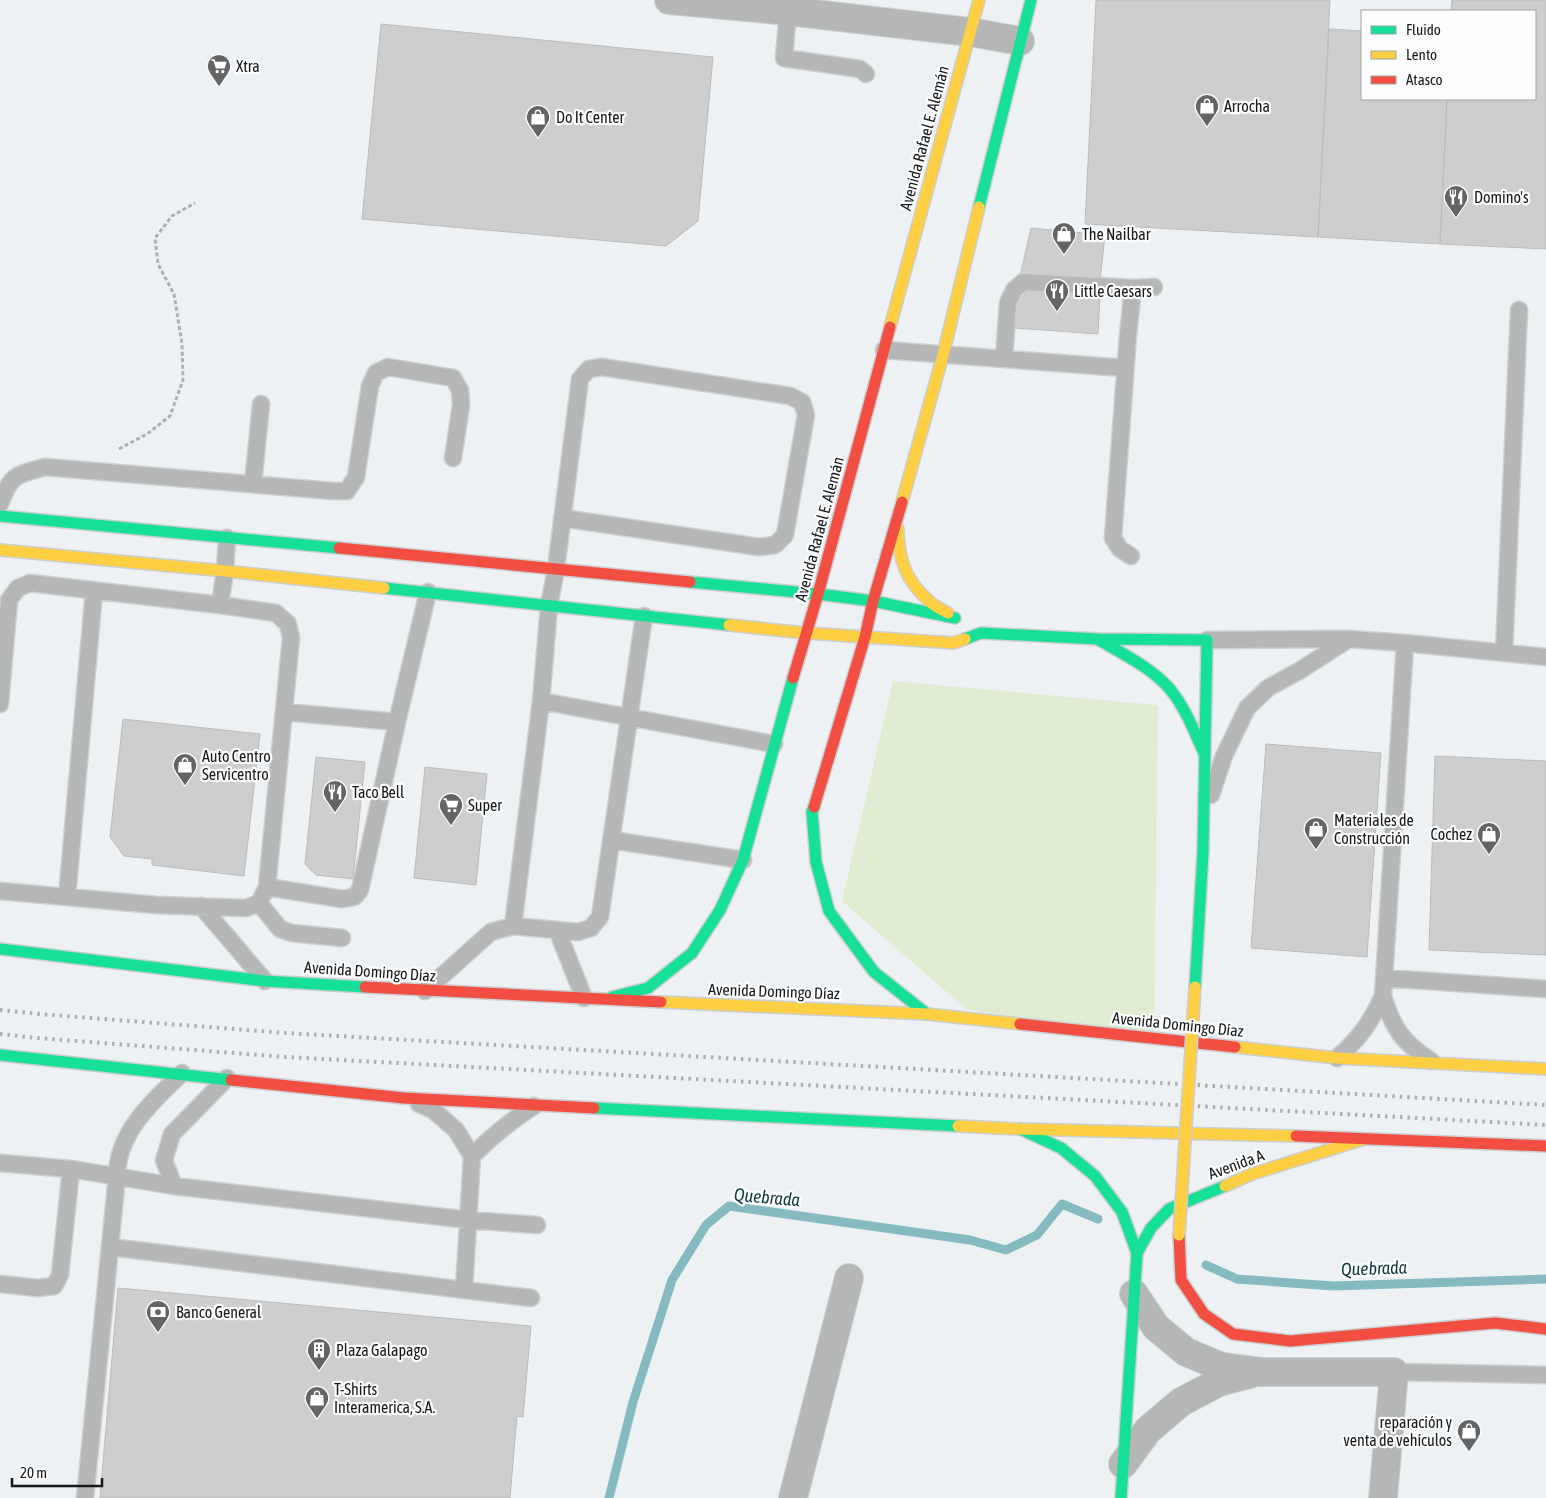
<svg xmlns="http://www.w3.org/2000/svg" width="1546" height="1498" viewBox="0 0 1546 1498" font-family="'Asap Condensed',sans-serif">
<style>
.green{fill:#dfecd2}
.lines{fill:none;stroke-linecap:round;stroke-linejoin:round}
.stream{stroke:#84bac0;stroke-width:9}
.building{fill:#cececf;stroke:#bbbcbc}
.lane-casing{stroke:#ccced0;stroke-width:19}
.street-casing{stroke:#ccced0;stroke-width:30}
.fast-casing{stroke:#ccced0;stroke-width:14}
.slow-casing{stroke:#ccced0;stroke-width:14}
.jam-casing{stroke:#ccced0;stroke-width:14}
.path{stroke:#aeafaf;stroke-width:3;stroke-dasharray:4 2.5;stroke-linecap:butt}
.lane{stroke:#b5b6b6;stroke-width:16}
.street{stroke:#b5b6b6;stroke-width:28}
.fast{stroke:#16e098;stroke-width:11}
.slow{stroke:#ffcf43;stroke-width:11}
.jam{stroke:#f24e42;stroke-width:11}
.rail{stroke:#adafaf;stroke-width:4;stroke-dasharray:2.5 5;stroke-linecap:butt}
.fast-bridge-casing{stroke:#ccced0;stroke-width:14;stroke-linecap:butt}
.slow-bridge-casing{stroke:#ccced0;stroke-width:14;stroke-linecap:butt}
.fast-bridge{stroke:#16e098;stroke-width:11}
.slow-bridge{stroke:#ffcf43;stroke-width:11}
.labels{text-anchor:middle;dominant-baseline:central;stroke-width:4.5;stroke-linejoin:round;paint-order:stroke}
.poi-label{font-size:16px;fill:#161819;stroke:#fcfdfe;text-anchor:start}
.street-label{font-size:16px;fill:#161819;stroke:#fcfdfe}
.water-label{font-size:18px;font-style:italic;fill:#13393c;stroke:#fcfdfe}
</style>
<rect width="100%" height="100%" fill="#eef1f4"/>
<path class="green" d="M893,681L1158,705L1154,1041L966,1009L842,901Z"/>
<g class="lines">
<path class="stream" d="M1206,1265L1237,1279L1333,1286L1546,1279
M609,1498L633,1402L672,1280L706,1225L729,1206L970,1240L1006,1250L1037,1235L1062,1204L1098,1219"/>
</g>
<path class="building" d="M1096,0H1330L1318,237L1085,224Z
M1452,0H1546V249L1440,244L1447,99H1535V11H1451Z
M381,24L713,57L698,221L666,246L362,219Z
M1329,29L1362,31V99H1447L1440,244L1318,237Z
M1031,228L1105,235L1100,281L1020,276Z
M1025,290L1100,295L1098,334L1015,328L1017,295L1025,296Z
M123,719L260,734L244,876L152,865V859L124,856L110,837Z
M1266,744L1381,753L1367,957L1251,948Z
M1435,756L1546,761V955L1429,950Z
M316,757L365,762L353,879L316,875L305,864Z
M425,767L487,774L476,885L414,878Z
M118,1288L531,1326L523,1417L517,1416L510,1498H100Z"/>
<g class="lines">
<g class="lane-casing">
<path id="lane" d="M788,11L784,58L860,69L866,74
M884,350L1125,368
M1004,359L1008,303L1014,290L1023,282L1133,288
M253,484L261,404
M0,504C11,474 16,475 45,467L333,491H347L356,477L370,386L376,373L388,367L453,378L460,390L461,405L453,458
M1131,556L1120,549L1113,538L1128,335L1133,288L1154,287
M1207,640L1349,639L1405,643L1546,657
M1405,643L1383,996C1393,1028 1402,1042 1431,1061
M1504,653L1519,310
M541,701L774,744
M0,704L9,600L18,588L30,583L220,605L225,571L227,538
M284,712L397,722
M1211,795L1224,756L1247,708L1268,688L1299,671L1349,639
M611,840L743,860
M267,887L342,899L354,897L360,890L397,722L428,592
M0,891L156,905L246,908L259,903L267,887L291,638L288,624L276,613L220,605
M67,897L94,591
M259,903L280,929L292,933L342,938
M201,906L265,981
M513,926L541,701L549,606L556,569L580,379L589,369L602,367L790,396L802,402L806,415L785,535L775,545L759,547L562,518
M557,930L584,998
M1384,978L1546,989
M425,991L491,932L513,926L578,932L591,928L600,917L644,616
M1337,1058C1359,1039 1371,1022 1383,996
M419,1104L433,1110L456,1130L472,1156L464,1290
M472,1156C492,1136 510,1121 534,1106
M0,1163L71,1169L174,1186L469,1220L537,1225
M174,1186L164,1160L172,1134L227,1078
M110,1247L531,1298
M0,1284L38,1288L54,1286L60,1275L71,1169
M1394,1372L1546,1375
M85,1498L117,1176C117,1132 153,1101 182,1073"/>
</g>
<g class="street-casing">
<path id="street" d="M669,0L788,11L970,32L1020,41
M1134,1294L1156,1327L1186,1352L1222,1367L1261,1372H1394L1383,1498
M1123,1464L1148,1430L1181,1402L1219,1382L1250,1374
M793,1498L849,1278"/>
</g>
<g class="fast-casing">
<path id="fast" d="M979,207L1031,0
M0,516L339,548
M690,582L818,594L873,601L955,618
M384,588L729,625
M965,639L981,633L1098,639L1207,640
M1099,640C1123,654 1150,667 1169,688C1185,707 1194,731 1204,753
M814,807L812,812L816,862L829,911L874,972L927,1014
M1203,852L1207,640
M0,949L265,981L365,987
M612,997L648,988L692,953L720,910L743,860L793,678
M0,1055L231,1080
M594,1108L958,1126
M1020,1129L1061,1148L1095,1176L1122,1212L1137,1253
M1121,1498L1137,1253L1151,1228L1169,1209L1225,1186"/>
</g>
<g class="slow-casing">
<path id="slow" d="M890,327L979,0
M902,502L943,355L979,207
M898,529C898,558 906,581 928,600C933,606 941,609 948,613
M0,550L225,571L384,588
M729,625L806,633L954,643L965,639
M661,1002L927,1014L1020,1024
M1235,1047L1337,1058L1546,1069
M958,1126L1020,1129L1296,1136
M1225,1186L1252,1174L1364,1139"/>
</g>
<g class="jam-casing">
<path id="jam" d="M339,548L690,582
M793,678L818,594L890,327
M814,807L865,637L873,601L902,502
M365,987L661,1002
M1020,1024L1235,1047
M231,1080L404,1098L594,1108
M1296,1136L1546,1146
M1179,1235L1181,1280L1204,1314L1233,1334L1290,1341L1495,1323L1546,1329"/>
</g>
<path class="path" d="M119,449L147,434L170,416L183,380L182,344L174,294L158,264L155,238L172,216L195,203"/>
<use href="#lane" class="lane"/>
<use href="#street" class="street"/>
<use href="#fast" class="fast"/>
<use href="#slow" class="slow"/>
<use href="#jam" class="jam"/>
<path class="rail" d="M0,1010L39,1014L286,1033L1546,1105
M0,1034L37,1038L286,1057L1546,1125"/>
<g class="fast-bridge-casing">
<path id="fast-bridge" d="M1195,987L1203,852"/>
</g>
<g class="slow-bridge-casing">
<path id="slow-bridge" d="M1179,1235L1195,987"/>
</g>
<use href="#fast-bridge" class="fast-bridge"/>
<use href="#slow-bridge" class="slow-bridge"/>
</g>
<defs>
<g id="supermarket-pin" transform="scale(1.25)"><path d="M0 17L-7.5 6A9.5 9.5 0 1 1 7.5 6Z" fill="#626466" stroke="#fcfdfe"/><path d="M-6-5.5h2.5l.6 2H6L4.5 2H-2.5L-4.4-4H-6ZM-1.5 3.2a1.3 1.3 0 1 0 .1 0ZM3 3.2a1.3 1.3 0 1 0 .1 0Z" fill="#fff"/></g>
<g id="shop-pin" transform="scale(1.25)"><path d="M0 17L-7.5 6A9.5 9.5 0 1 1 7.5 6Z" fill="#626466" stroke="#fcfdfe"/><path d="M-5-2.5h2.3a2.7 3.5 0 0 1 5.4 0H5L5.5 6h-11ZM-1.5-2.5h3a1.5 2.3 0 0 0-3 0Z" fill="#fff"/></g>
<g id="restaurant-pin" transform="scale(1.25)"><path d="M0 17L-7.5 6A9.5 9.5 0 1 1 7.5 6Z" fill="#626466" stroke="#fcfdfe"/><path d="M-5-6h1v4h1v-4h1v4h1v-4h1v5L-1.5 .5V6h-2V.5L-5-1ZM5-6V6H3V1.5H1.5Q1.5-4 5-6Z" fill="#fff"/></g>
<g id="bank-pin" transform="scale(1.25)"><path d="M0 17L-7.5 6A9.5 9.5 0 1 1 7.5 6Z" fill="#626466" stroke="#fcfdfe"/><path d="M-6-4H6V4H-6ZM0-2.3a2.3 2.3 0 1 0 0 4.6a2.3 2.3 0 1 0 0-4.6Z" fill="#fff"/></g>
<g id="building-pin" transform="scale(1.25)"><path d="M0 17L-7.5 6A9.5 9.5 0 1 1 7.5 6Z" fill="#626466" stroke="#fcfdfe"/><path d="M-4-6H4V6H1V3H-1V6H-4ZM-2.5-4.3h1.7v1.8h-1.7ZM.8-4.3h1.7v1.8H.8ZM-2.5-1h1.7V.8h-1.7ZM.8-1h1.7V.8H.8Z" fill="#fff"/></g>
</defs>
<g fill-rule="evenodd">
<use href="#supermarket-pin" x="219" y="66"/>
<use href="#shop-pin" x="1207" y="106"/>
<use href="#shop-pin" x="538" y="117"/>
<use href="#restaurant-pin" x="1456" y="197"/>
<use href="#shop-pin" x="1064" y="234"/>
<use href="#restaurant-pin" x="1057" y="291"/>
<use href="#shop-pin" x="185" y="765"/>
<use href="#restaurant-pin" x="335" y="792"/>
<use href="#supermarket-pin" x="451" y="805"/>
<use href="#shop-pin" x="1316" y="829"/>
<use href="#shop-pin" x="1489" y="834"/>
<use href="#bank-pin" x="158" y="1312"/>
<use href="#building-pin" x="319" y="1350"/>
<use href="#shop-pin" x="317" y="1398"/>
<use href="#shop-pin" x="1469" y="1431"/>
</g>
<g class="labels">
<g class="poi-label">
<text x="236" y="66">Xtra</text>
<text x="1224" y="106">Arrocha</text>
<text x="556" y="117">Do It Center</text>
<text x="1474" y="197">Domino's</text>
<text x="1082" y="234">The Nailbar</text>
<text x="1074" y="291">Little Caesars</text>
<text x="202" y="756">Auto Centro<tspan x="202" dy="18">Servicentro</tspan></text>
<text x="352" y="792">Taco Bell</text>
<text x="468" y="805">Super</text>
<text x="1334" y="820">Materiales de<tspan x="1334" dy="18">Construcción</tspan></text>
<text x="1472" y="834" text-anchor="end">Cochez</text>
<text x="176" y="1312">Banco General</text>
<text x="336" y="1350">Plaza Galapago</text>
<text x="334" y="1389">T-Shirts<tspan x="334" dy="18">Interamerica, S.A.</tspan></text>
<text x="1452" y="1422" text-anchor="end">reparación y<tspan x="1452" dy="18">venta de vehículos</tspan></text>
</g>
<g class="street-label">
<text transform="translate(924 138) rotate(-75)">Avenida Rafael E. Alemán</text>
<text transform="translate(819 529) rotate(-75)">Avenida Rafael E. Alemán</text>
<text transform="translate(370 971) rotate(4)">Avenida Domingo Díaz</text>
<text transform="translate(774 991) rotate(2)">Avenida Domingo Díaz</text>
<text transform="translate(1178 1024) rotate(6)">Avenida Domingo Díaz</text>
<text transform="translate(1236 1164) rotate(-20)">Avenida A</text>
</g>
<g class="water-label">
<text transform="translate(767 1197) rotate(5)">Quebrada</text>
<text transform="translate(1374 1268) rotate(-2)">Quebrada</text>
</g>
</g>
<rect x="1361" y="10" width="175" height="90" fill="#fcfdfe" stroke="#a0a1a2"/>
<rect x="1371" y="26" width="25" height="8" fill="#16e098" stroke="#a0a1a2"/>
<text x="1406" y="35" font-size="15" fill="#161819">Fluido</text>
<rect x="1371" y="51" width="25" height="8" fill="#ffcf43" stroke="#a0a1a2"/>
<text x="1406" y="60" font-size="15" fill="#161819">Lento</text>
<rect x="1371" y="76" width="25" height="8" fill="#f24e42" stroke="#a0a1a2"/>
<text x="1406" y="85" font-size="15" fill="#161819">Atasco</text>
<path d="M12 1478v8h90v-8" fill="none" stroke="#161819" stroke-width="2.5"/>
<text x="20" y="1478" font-size="15" fill="#161819" stroke="#fcfdfe" stroke-width="4" paint-order="stroke">20 m</text>
</svg>
